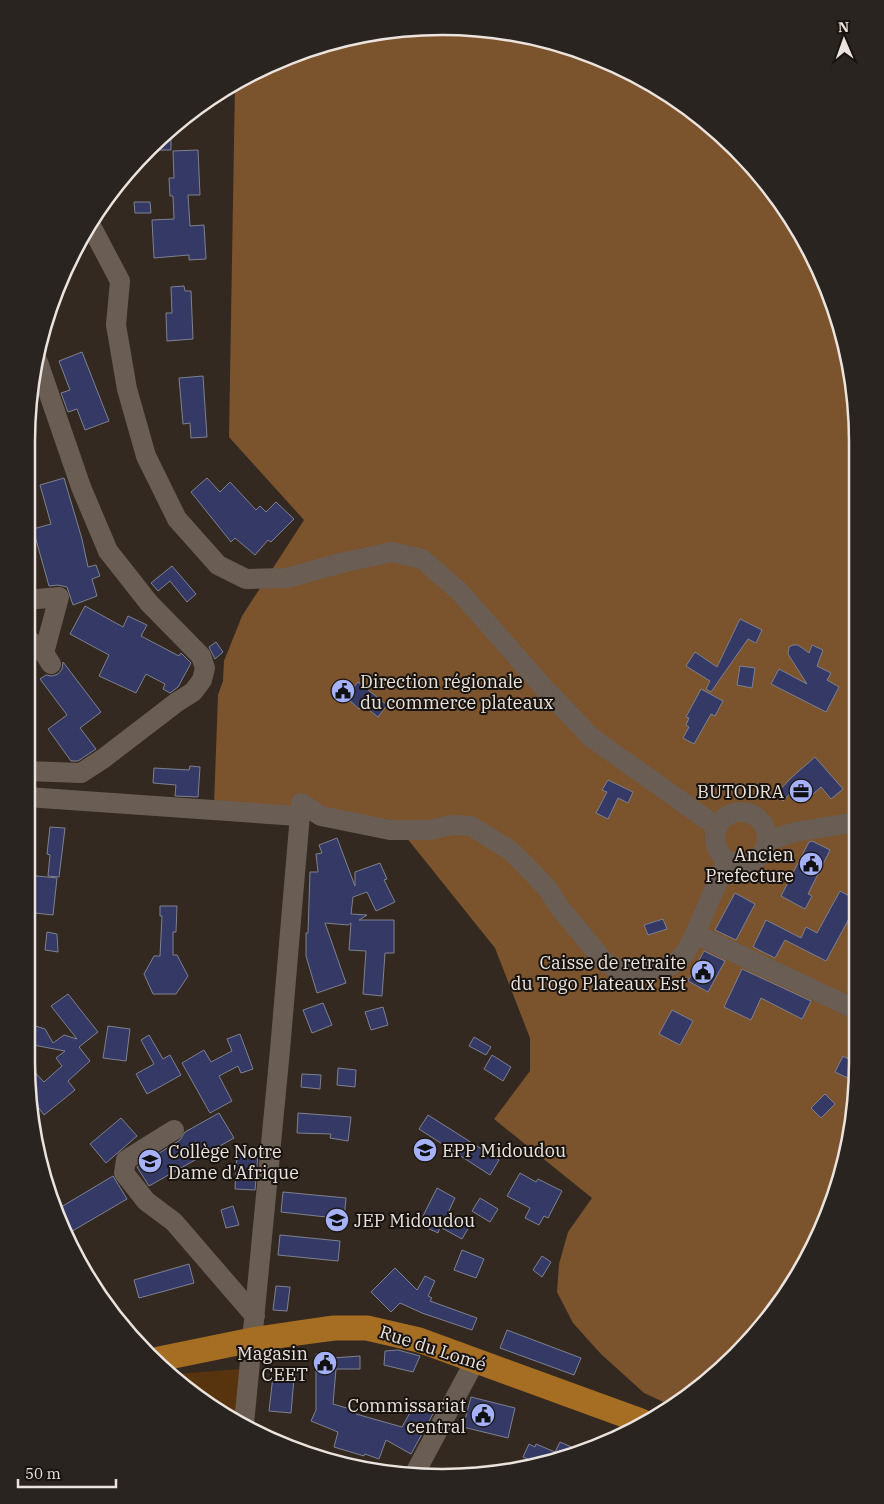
<svg xmlns="http://www.w3.org/2000/svg" width="884" height="1504" viewBox="0 0 884 1504" font-family="'IBM Plex Serif',serif">
<style>
.green{fill:#57330e}
.forest{fill:#7b532d}
.building{fill:#343965;stroke:#7e8190}
.lines{fill:none;stroke-linecap:round;stroke-linejoin:round}
.minor{stroke:#6a5e54;stroke-width:20}
.major{stroke:#a66e22;stroke-width:25}
.labels{text-anchor:middle;dominant-baseline:central;stroke-width:4;stroke-linejoin:round;paint-order:stroke}
.poi-label{font-size:18px;fill:#ebe3dd;stroke:#18130f;text-anchor:end}
.street-label{font-size:18px;fill:#ebe3dd;stroke:#18130f}
.rim{fill:none;stroke:#ebe3dd;stroke-width:2.5}
</style>
<rect width="100%" height="100%" fill="#342920"/>
<path class="green" d="M241,1369L236,1420L211,1408L175,1374Z
M254,1422L282,1435L304,1454L254,1429Z"/>
<path class="forest" d="M442,26L523,34L601,58L673,96L754,168L802,234L844,334L857,415V1089L836,1196L788,1293L695,1392L670,1405L644,1393L601,1354L573,1323L557,1292L559,1264L568,1232L592,1198L494,1119L530,1071V1038L495,948L402,832L214,805L218,695L223,681L224,661L242,616L304,520L229,437L235,84L283,58L361,34Z"/>
<path class="building" d="M171,129V150H146L148,148Z
M198,150L200,195H188L190,226L204,225L206,259L189,260V255L154,258L152,220L174,219L173,196H170L169,178H174L173,151Z
M134,202H150L151,213H135Z
M184,286L185,291H191L193,339L167,341L166,313H172L171,287Z
M82,352L109,421L85,430L77,409L68,412L61,393L70,390L59,361Z
M203,376L207,437L191,438L190,423L183,424L179,378Z
M64,478L82,539L88,567L96,565L100,576L92,579L97,596L73,605L67,587L58,585L49,586L33,529L51,524L40,485Z
M207,478L220,492L230,482L256,510L260,506L266,512L276,502L294,519L271,542L268,540L255,555L235,538L231,542L191,492Z
M172,566L196,594L187,602L170,581L158,591L151,583Z
M85,606L123,627L128,616L147,625L141,636L179,656L181,653L191,663L178,687L170,693L163,689L165,684L146,674L136,693L99,676L109,655L70,634Z
M740,619L762,630L756,643L748,639L711,692L706,689L710,681L686,666L695,652L717,667Z
M216,642L223,652L215,659L209,647Z
M793,645H798L809,653L812,645L823,650L817,666L831,673L827,680L839,687L826,712L771,684L779,669L807,684L788,654L789,647Z
M63,662L101,712L80,728L96,749L78,761H71L48,729L67,715L40,679L46,675L52,676L58,674L62,669Z
M740,666L755,668L752,688L737,685Z
M358,682L387,705L378,717L363,705L359,709L346,697Z
M701,689L723,701L715,716L711,714L694,744L683,738L689,727L686,725L689,718L686,717Z
M815,757L843,789L831,799L821,787L806,800L796,787L783,801L776,794L791,778Z
M190,766L200,767L198,797L175,796L176,785L153,783L154,768L189,770Z
M608,780L633,792L628,803L618,798L608,819L596,813L607,792L602,790Z
M50,827L65,828L59,877L48,876L50,855L47,854Z
M337,838L355,886V872L380,863L387,879L384,880L395,902L376,911L367,892L353,897L351,914L367,915L359,920H394V953H385L382,996L363,994L366,951L349,950L351,923L348,925L325,923L346,983L317,993L306,956V933H308L310,872H318L316,854L322,853L319,845Z
M812,841L830,850L808,894L812,896L805,909L781,896L809,842Z
M27,875L57,878L53,915L26,912Z
M840,891L857,900V904L826,961L785,940L775,958L753,947L766,920L801,938L806,927L817,933Z
M735,893L755,904L736,940L715,930Z
M160,906H177L176,932H173V955H177L188,976L176,994H153L144,974L154,956H160L162,916H160Z
M663,919L667,929L648,935L644,925Z
M47,932L57,934L58,952L45,950Z
M704,951L725,961L708,992L688,981Z
M742,969L811,1001L802,1019L761,998L751,1020L724,1007Z
M68,994L98,1032L79,1047L90,1061L68,1081L75,1090L44,1115L33,1100L26,1063L44,1082L62,1066L56,1058L65,1051L28,1044L29,1024L45,1029L53,1043L64,1035L77,1039L51,1006Z
M323,1003L332,1025L312,1033L303,1010Z
M383,1007L388,1025L371,1030L365,1012Z
M672,1010L693,1021L680,1045L659,1034Z
M108,1026L130,1029L126,1061L103,1058Z
M240,1034L253,1069L241,1073L238,1066L219,1076L232,1101L210,1113L182,1063L204,1050L211,1062L232,1051L227,1039Z
M149,1035L163,1059L170,1055L181,1075L147,1094L136,1074L154,1064L141,1040Z
M474,1037L491,1047L486,1055L469,1046Z
M492,1055L511,1067L503,1081L484,1069Z
M843,1056L856,1063L848,1078L835,1072Z
M338,1068L356,1070L355,1087L337,1085Z
M302,1074L321,1075L320,1089L301,1087Z
M825,1094L835,1104L821,1118L811,1108Z
M219,1113L234,1138L149,1186L137,1167L180,1140L185,1132Z
M298,1113L351,1117L348,1141L330,1138L331,1134L297,1133Z
M428,1115L499,1160L490,1175L419,1129Z
M121,1118L137,1136L106,1163L90,1144Z
M237,1154L258,1155L255,1190L235,1189Z
M520,1173L536,1182L538,1179L562,1191L548,1218L544,1216L539,1225L525,1218L530,1208L507,1196Z
M113,1176L127,1199L69,1233L56,1210Z
M437,1188L455,1198L448,1213L470,1225L462,1239L440,1227L438,1233L419,1224Z
M283,1192L346,1198L344,1219L281,1212Z
M480,1198L498,1209L490,1222L472,1211Z
M233,1206L239,1225L226,1228L221,1210Z
M280,1235L340,1241L338,1261L278,1255Z
M462,1250L484,1259L476,1278L454,1270Z
M542,1256L551,1262L542,1277L533,1270Z
M189,1264L194,1283L139,1298L134,1280Z
M395,1268L417,1290L425,1276L435,1281L428,1296L432,1298L430,1301L477,1318L472,1330L422,1313L400,1303L391,1312L371,1292Z
M276,1286L290,1287L287,1311L273,1310Z
M507,1330L581,1358L574,1375L500,1348Z
M398,1350L420,1356L413,1372L384,1365L385,1351Z
M316,1354L334,1355L333,1358L360,1356V1369H336L333,1404L357,1411L356,1414L402,1427L416,1402L434,1412L411,1454L386,1440L379,1459L365,1454L364,1456L334,1447L338,1432L311,1421L316,1410Z
M273,1376L294,1378L291,1413L269,1411Z
M471,1397L515,1408L508,1438L463,1427Z
M560,1442L583,1452L575,1456L534,1462L523,1457L529,1444L535,1447L536,1444L555,1452Z"/>
<g class="lines">
<path class="minor" d="M90,224L120,281L116,325L127,389L146,456L177,519L218,565L246,579L287,578L341,563L392,552L422,559L460,592L545,689L592,738L716,826
M27,600L59,597L44,653L51,664
M27,638L44,653
M27,771L81,773L104,758L177,702L193,692L202,680L205,668L201,656L149,603L108,551L81,487L38,362
M27,797L298,816
M715 838a26 26 0 1 1 52 0a26 26 0 1 1-52 0Z
M767,841L795,832L857,822
M695,934L857,1010
M174,1130L126,1160L124,1173L146,1201L174,1222L255,1316
M244,1424L280,1050L301,803L321,816L390,830H430L451,825L471,826L511,851L525,865L547,888L560,908L604,961L617,969L627,971L666,968L678,961L686,952L695,934L727,860
M415,1473L475,1361"/>
<path class="major" d="M159,1359L252,1340L298,1333L334,1328H367L419,1340L641,1421"/>
</g>
<defs>
<g id="civic-disc" transform="scale(1.25)"><circle r="9.5" fill="#a5b1fc" stroke="#18130f"/><path d="M-.6-6.5H3V-4.5H.6V-3L4-1V1h2V6H-6V1h2V-1L-.6-3ZM-1.2 2.5V6h2.4V2.5Z" fill="#111"/></g>
<g id="office-disc" transform="scale(1.25)"><circle r="9.5" fill="#a5b1fc" stroke="#18130f"/><path d="M-6-3h4V-5.5h4V-3h4V5H-6ZM-1-4.5V-3h2v-1.5ZM-6 0V1H6V0Z" fill="#111"/></g>
<g id="school-disc" transform="scale(1.25)"><circle r="9.5" fill="#a5b1fc" stroke="#18130f"/><path d="M0-5L7-2L0 1L-7-2ZM-4 1L0 2.5L4 1V4Q0 6-4 4Z" fill="#111"/></g>
</defs>
<g fill-rule="evenodd">
<use href="#civic-disc" x="343" y="691"/>
<use href="#office-disc" x="801" y="791"/>
<use href="#civic-disc" x="811" y="864"/>
<use href="#civic-disc" x="703" y="972"/>
<use href="#school-disc" x="425" y="1150"/>
<use href="#school-disc" x="150" y="1161"/>
<use href="#school-disc" x="337" y="1220"/>
<use href="#civic-disc" x="325" y="1363"/>
<use href="#civic-disc" x="483" y="1415"/>
</g>
<g class="labels">
<g class="poi-label">
<text x="360" y="681" text-anchor="start">Direction régionale<tspan x="360" dy="21">du commerce plateaux</tspan></text>
<text x="784" y="791">BUTODRA</text>
<text x="794" y="854">Ancien<tspan x="794" dy="21">Prefecture</tspan></text>
<text x="686" y="962">Caisse de retraite<tspan x="686" dy="21">du Togo Plateaux Est</tspan></text>
<text x="442" y="1150" text-anchor="start">EPP Midoudou</text>
<text x="168" y="1151" text-anchor="start">Collège Notre<tspan x="168" dy="21">Dame d'Afrique</tspan></text>
<text x="354" y="1220" text-anchor="start">JEP Midoudou</text>
<text x="308" y="1353">Magasin<tspan x="308" dy="21">CEET</tspan></text>
<text x="466" y="1405">Commissariat<tspan x="466" dy="21">central</tspan></text>
</g>
<g class="street-label">
<text transform="translate(433 1348) rotate(18)">Rue du Lomé</text>
</g>
</g>
<path d="M0 0H884V1504H0ZM442 35H442A407 407 0 0 1 849 442V1062A407 407 0 0 1 442 1469H442A407 407 0 0 1 35 1062V442A407 407 0 0 1 442 35Z" fill="#29241f" fill-rule="evenodd"/>
<path class="rim" d="M442 35H442A407 407 0 0 1 849 442V1062A407 407 0 0 1 442 1469H442A407 407 0 0 1 35 1062V442A407 407 0 0 1 442 35Z"/>
<g transform="translate(844 40) rotate(358)" stroke="#18130f" stroke-width="4" paint-order="stroke">
<path d="M0-4L9 19L0 12L-9 19Z" fill="#ebe3dd"/>
<text y="-8" font-size="14" font-weight="bold" text-anchor="middle" fill="#ebe3dd">N</text>
</g>
<path d="M18 1479v8h98v-8" fill="none" stroke="#ebe3dd" stroke-width="2.5"/>
<text x="25" y="1479" font-size="15" fill="#ebe3dd" stroke="#18130f" stroke-width="4" paint-order="stroke">50 m</text>
</svg>
